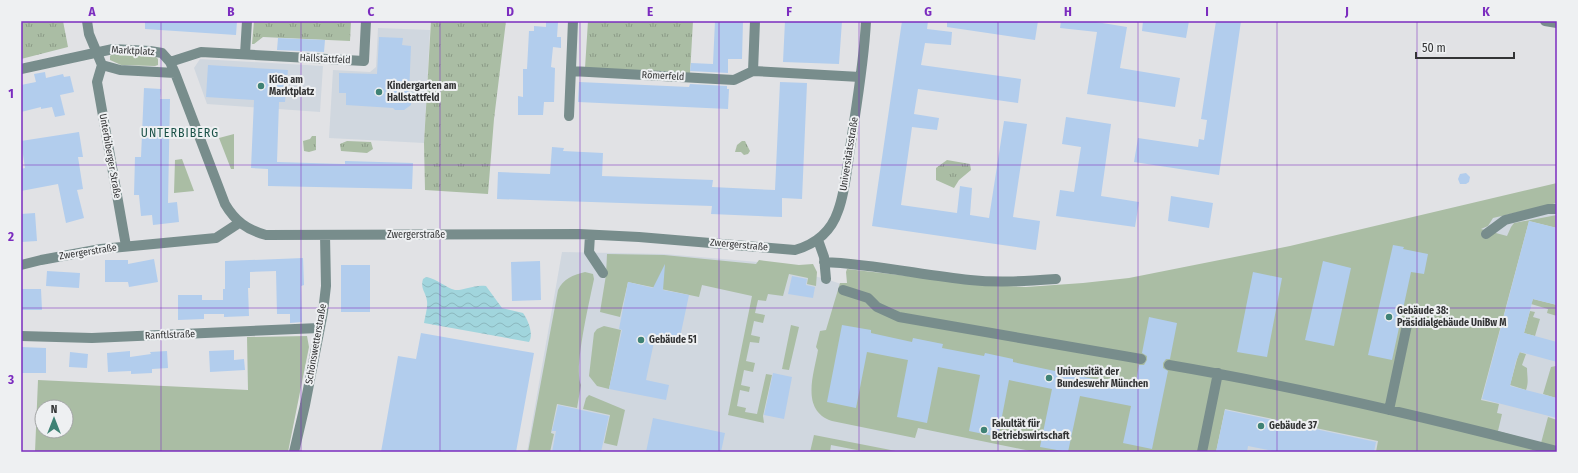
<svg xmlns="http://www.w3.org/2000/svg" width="1578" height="473" viewBox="0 0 1578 473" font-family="'Fira Sans Condensed',sans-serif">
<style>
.built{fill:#d0d7df}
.grass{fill:#aabda4;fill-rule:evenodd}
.park{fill:url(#park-tufts)}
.water{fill:url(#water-waves)}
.building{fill:#b2cded}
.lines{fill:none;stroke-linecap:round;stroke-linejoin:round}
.minor{stroke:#788d8c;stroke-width:10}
.grid{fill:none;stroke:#7b2cbf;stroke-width:1;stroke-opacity:0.55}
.poi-dot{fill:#3f8275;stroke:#eef0f2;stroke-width:1.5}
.labels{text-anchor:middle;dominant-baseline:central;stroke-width:4;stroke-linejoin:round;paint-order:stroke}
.street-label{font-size:10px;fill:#333435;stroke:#eef0f2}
.poi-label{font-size:10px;font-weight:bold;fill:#333435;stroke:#eef0f2;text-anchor:start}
.quarter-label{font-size:12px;letter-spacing:1px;fill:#1b5248;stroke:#eef0f2}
.neatline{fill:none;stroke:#7b2cbf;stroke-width:1.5}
.grid-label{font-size:13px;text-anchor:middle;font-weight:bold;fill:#7b2cbf}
</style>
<defs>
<pattern id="park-tufts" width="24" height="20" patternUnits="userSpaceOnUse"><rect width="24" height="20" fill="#aabda4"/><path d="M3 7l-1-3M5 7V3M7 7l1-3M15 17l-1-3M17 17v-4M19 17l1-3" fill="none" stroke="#8b9a86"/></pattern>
<pattern id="water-waves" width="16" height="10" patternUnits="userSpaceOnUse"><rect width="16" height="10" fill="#a1d5dd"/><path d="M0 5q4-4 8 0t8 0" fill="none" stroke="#8bb7be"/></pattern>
</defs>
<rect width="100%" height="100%" fill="#e1e2e5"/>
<path class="built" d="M378,28L430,30L424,143L329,138L333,70L370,72L376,67Z
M200,59L323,66L320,112L207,104L194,68Z
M1557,201V452H527L562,252L664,254L758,262L826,279L841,284L1050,303Z"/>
<path class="grass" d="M113,53L156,57L158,59V65L155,66L121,65L110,60V56Z
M234,134V169H231L219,138Z
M182,159L194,191L174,193L175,160Z
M1557,183V203L1493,218L1488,226L1481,229L1507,236L1511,227L1514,223L1557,215V228L1529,221L1481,400L1499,404L1497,413L1502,414L1498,431L1541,443L1548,417L1557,420V452H1376L1378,441L1225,409L1216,452H1035L918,428L915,438L832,421C800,410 814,374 818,350L816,347L820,331L826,330L840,283H847L846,272L847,269L986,285L1026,287L1083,283L1129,278L1290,246Z
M607,254L664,255L756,264L759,260L799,265L813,264L817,272L816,286L807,284L808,278L789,274L783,296L768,294L766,301L758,300L755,313L765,315L763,323L754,321L751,335L760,337L759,343L750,342L746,361L755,363L753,372L744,370L741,385L750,387L749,392L740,390L737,406L746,408L745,412L757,414L766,374L772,375L763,416L764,423L728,415L752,296L702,285L699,297L628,282L620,317L600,312L606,275Z
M585,272L593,274L594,279C590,299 573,370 581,385L577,408L557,404L551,433L554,434L550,452H528L558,290C563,279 573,275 585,272Z
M1533,299L1557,305V316L1547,313L1548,309L1531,304Z
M1530,311L1535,312L1533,317L1540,319L1535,336L1524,333Z
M791,325L799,327L789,370L782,369Z
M604,326L621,330L609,389L597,386L589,376L594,333L597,329Z
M307,336L309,347L288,452H35L38,380L248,390L247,337ZM42,407H66V431H42Z
M1519,352L1526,354L1522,365L1527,368C1527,376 1529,382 1526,390L1510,385Z
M1557,363V393L1556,398L1543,394L1551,367L1556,366Z
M589,395L625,410L617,446L604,443L610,415L583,409L586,398Z
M814,435L901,452H867L831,445L830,452H810Z"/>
<path class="park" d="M21,21H63L68,47L21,59Z
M254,21H351L350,41L263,37L254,44H252Z
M431,21H506L494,119L488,194L425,190L424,143Z
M588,21H693L690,74L585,68Z
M312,136H316V150L309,152L304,151L303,141L310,139Z
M347,141L371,142L373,149L367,153L341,151L340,144Z
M742,141H745L750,151L748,154L744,155L741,152H735L737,145Z
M947,160L970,164L971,170L959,180L954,188L936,180V168Z"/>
<path class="water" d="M426,277C438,279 444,287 455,290C462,291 475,284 486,286L502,308L523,313C528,320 534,334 529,342L424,323C425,316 428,308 427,301C426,292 420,289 423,279Z"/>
<path class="building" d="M145,21H237L236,35L145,29Z
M546,21L558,22L557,37H561V48L553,47L551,67L555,68L554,102H544L543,115H518V96L523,97V69H527L529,31H534V26L546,27Z
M715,21H743L742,59H728V73L690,71L691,63L713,64Z
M785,21H842L839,64L783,62Z
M902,21H928L927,29L952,32L951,45L925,43L921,65L1021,79L1018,103L918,89L914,114L939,118L937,130L912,127L901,205L957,213L960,186L972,188L970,215L989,218L1004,121L1027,124L1013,217L1040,221L1036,250L872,226Z
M947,21H1038L1035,40L947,27Z
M1061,21H1090L1127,27L1120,68L1180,78L1175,107L1087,94L1097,32L1060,28Z
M1143,21H1189L1186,38L1142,31Z
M1216,21H1241L1219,175L1134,162L1138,138L1198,147L1199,139L1204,140L1207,120L1201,119Z
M379,37L403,38L402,45L411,46L409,94L411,97V105L404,110H395L393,108L346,105V93H339V73L377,74Z
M278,38L325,40L324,52L277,50Z
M208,65L288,70L285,102H279L277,162L345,164V161L413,163L412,189L268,186V169L251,168L254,100L206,97Z
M45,72L46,78L63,74L64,77L70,76L74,92L60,95L65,115L55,117L52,107L41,109V107L21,112V85L36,82L34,74Z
M579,82L689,87L690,84L727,86V89H729L728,109L578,102Z
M780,82L807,83L802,199L782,198V217L711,214L712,206L497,199L498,172L550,174L552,147L564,148L563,151L603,153L602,176L713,180L712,187L775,190Z
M144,88L161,89L160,99H170L168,203L177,202L179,222L153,225L152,215L141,216L139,195H134L135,157H141Z
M1066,117L1111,124L1101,196L1139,202L1135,227L1056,216L1060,190L1074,192L1081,147L1062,144Z
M79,132L83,157H78L83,189L77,190L84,218L66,223L58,184L21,191V169L25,168L21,141Z
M1466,173L1470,177L1469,182L1466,184H1460L1458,179L1460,174Z
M1171,196L1213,203L1209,228L1168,221Z
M35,213L37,241L21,242V214Z
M1529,221L1557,228V305L1533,299L1524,333L1557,342V362L1520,352L1516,361L1510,386L1557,398V418L1482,399Z
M1393,245L1404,247L1403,249L1428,254L1424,274L1411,272L1392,360L1368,355Z
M303,258L304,285L301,286L302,322L290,323V314H277L276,271L250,272V288H248L249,316L224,317V314H204V319L178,320V295H202V300H223V289H225V261Z
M154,259L158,282L129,287L128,282H105V260H128V264Z
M540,261L541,300L512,301L511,262Z
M1323,261L1351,268L1334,346L1305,340Z
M665,264L663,290L689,295L679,342L662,338L661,343L654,342L646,380L669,385L666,400L609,389L622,330L619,329L628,282L653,288Z
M341,265H370V312H341Z
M47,271L80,273L79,288L46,286Z
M1253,272L1282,278L1267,357L1237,352Z
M792,276L807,279L806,285L815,287L813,298L788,294Z
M21,289H41L42,310H21Z
M1149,317L1177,323L1170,359H1166L1163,363V368L1168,371L1152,449L1123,443L1131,406L1080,396L1068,452L1040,447L1052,389L1009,380L998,437L969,431L980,375L938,367L927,423L897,417L908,360L867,352L856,408L827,402L842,325L871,330V333L912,342L913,338L943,344L942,348L984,356L985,353L1013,359V362L1055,371L1056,368L1084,374V377L1135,387L1139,365H1144L1147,360V356L1142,353Z
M421,333L534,353L516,452H381L398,356L416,359Z
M21,347L46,348V373H21Z
M234,350V360L244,359L245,370L210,372L209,351Z
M130,351V357L151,354L150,352L167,351L168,368L152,369V373L131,374V371L108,372L107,353Z
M70,352L88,354L87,368L69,367Z
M773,373L792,377L784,419L764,415Z
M558,405L609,416L601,452H552L556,431H552Z
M1225,410L1376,442L1374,452H1278L1248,446L1247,452H1216Z
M653,418L725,433L721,452H646Z"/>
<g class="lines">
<path class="minor" d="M87,21L89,34L102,65L120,70L175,73
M1545,21L1557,23
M245,54L247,21
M170,62L201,52L364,61L366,21
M102,65L97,82L126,246
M21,69L113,49L150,51L162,53L170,62L175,73L225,204C235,221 247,230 266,235L579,234L639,237L795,250C816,244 831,232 838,211C846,190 847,165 851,142C857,102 864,62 866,21
M571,71L734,80L753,71L860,77
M753,71L755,21
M569,116L573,21
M1486,234L1505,220L1548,209H1557
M590,235L589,252L603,273
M818,240L824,257L826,279
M824,262C873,264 922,275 970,280C999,283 1028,281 1056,279
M21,265L41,260L101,249L216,238L239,223
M843,290L868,298L877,307L899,317L1141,359
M21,336L92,338L319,328
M1169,365C1299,387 1429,418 1557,451
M1389,410L1407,325
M294,452L305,405L323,312L326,286L325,235
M1202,452L1218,373"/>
</g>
<path class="grid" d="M161,21V452M301,21V452M440,21V452M580,21V452M719,21V452M859,21V452M998,21V452M1138,21V452M1277,21V452M1417,21V452M21,165H1557M21,308H1557"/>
<g class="poi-dot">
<circle cx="261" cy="86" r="4"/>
<circle cx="379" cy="92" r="4"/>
<circle cx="1389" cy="317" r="4"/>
<circle cx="641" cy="340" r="4"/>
<circle cx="1049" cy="378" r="4"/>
<circle cx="1261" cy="426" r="4"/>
<circle cx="984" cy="430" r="4"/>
</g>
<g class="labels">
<g class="street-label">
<text transform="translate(133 51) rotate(3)">Marktplatz</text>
<text transform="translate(325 59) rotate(3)">Hallstattfeld</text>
<text transform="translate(663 76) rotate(3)">Römerfeld</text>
<text transform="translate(849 154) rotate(-81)">Universitätsstraße</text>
<text transform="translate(110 156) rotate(80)">Unterbiberger Straße</text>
<text x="416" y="235">Zwergerstraße</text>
<text transform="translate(739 245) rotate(5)">Zwergerstraße</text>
<text transform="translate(88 252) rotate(-9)">Zwergerstraße</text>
<text transform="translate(170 335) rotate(-2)">Ranftlstraße</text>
<text transform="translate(316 344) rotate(-80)">Schönswetterstraße</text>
</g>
<g class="poi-label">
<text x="269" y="80">KiGa am<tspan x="269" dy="12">Marktplatz</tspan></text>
<text x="387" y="86">Kindergarten am<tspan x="387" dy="12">Hallstattfeld</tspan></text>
<text x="1397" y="311">Gebäude 38:<tspan x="1397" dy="12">Präsidialgebäude UniBw M</tspan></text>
<text x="649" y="340">Gebäude 51</text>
<text x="1057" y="372">Universität der<tspan x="1057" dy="12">Bundeswehr München</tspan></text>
<text x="992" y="424">Fakultät für<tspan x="992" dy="12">Betriebswirtschaft</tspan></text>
<text x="1269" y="426">Gebäude 37</text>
</g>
<g class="quarter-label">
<text x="180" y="133">UNTERBIBERG</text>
</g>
</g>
<rect width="1578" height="473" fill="none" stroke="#eef0f2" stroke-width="44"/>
<g transform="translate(54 419)"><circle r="19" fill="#eef0f2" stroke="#a3a5a6"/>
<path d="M0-3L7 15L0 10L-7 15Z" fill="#3f8275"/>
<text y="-6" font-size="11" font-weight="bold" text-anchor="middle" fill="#333435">N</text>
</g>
<path d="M1416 52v6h98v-6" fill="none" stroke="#333435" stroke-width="2"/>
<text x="1422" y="52" font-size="12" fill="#333435" stroke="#eef0f2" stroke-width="3" paint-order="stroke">50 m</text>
<rect x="22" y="22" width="1534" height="429" class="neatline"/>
<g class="grid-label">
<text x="92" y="16">A</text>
<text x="231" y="16">B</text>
<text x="371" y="16">C</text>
<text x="510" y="16">D</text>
<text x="650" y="16">E</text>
<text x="789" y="16">F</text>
<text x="928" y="16">G</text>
<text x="1068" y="16">H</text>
<text x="1207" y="16">I</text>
<text x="1347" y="16">J</text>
<text x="1486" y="16">K</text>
<text x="11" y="98">1</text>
<text x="11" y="241">2</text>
<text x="11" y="384">3</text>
</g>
</svg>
